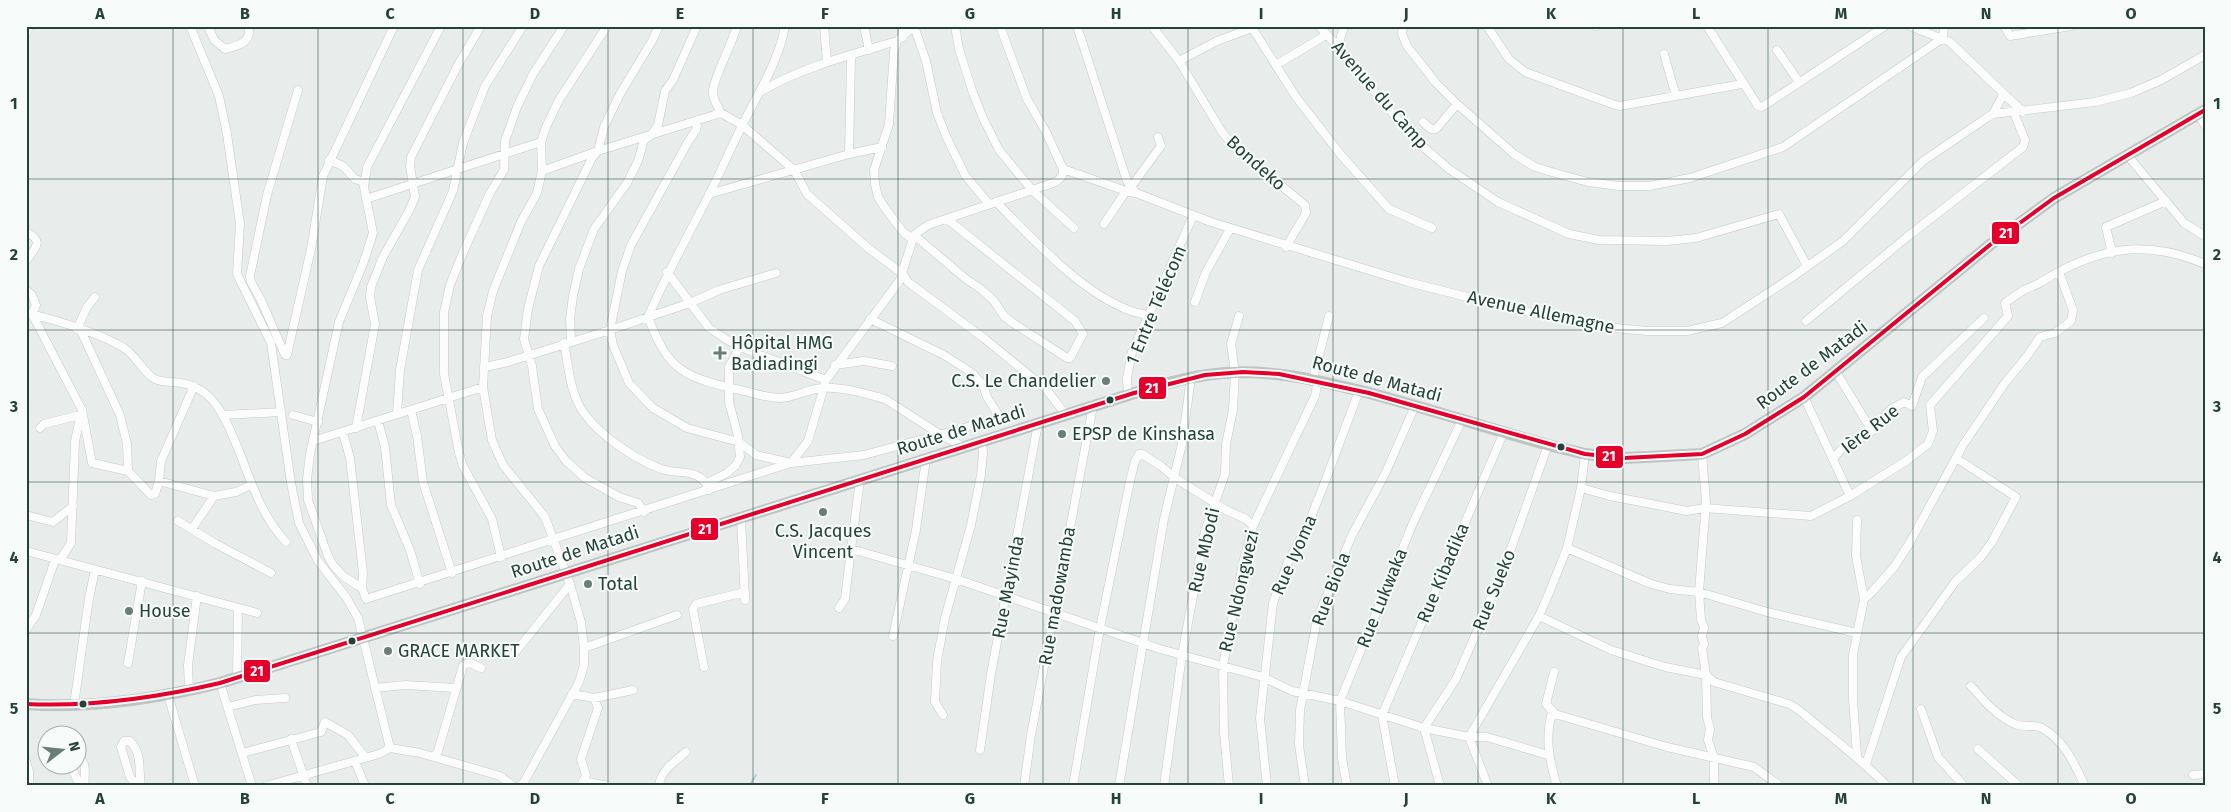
<svg xmlns="http://www.w3.org/2000/svg" width="2231" height="812" viewBox="0 0 2231 812" font-family="'Fira Sans',sans-serif">
<style>
.lines{fill:none;stroke-linecap:round;stroke-linejoin:round}
.stream{stroke:#a9d4db;stroke-width:2}
.minor-casing{stroke:#c5cac8;stroke-width:9}
.highway-casing{stroke:#c3ccc9;stroke-width:12}
.minor{stroke:#fcfcfc;stroke-width:8}
.highway{stroke:#bcc4c2;stroke-width:11}
.bus-1-casing{stroke:#f7fbf9;stroke-width:8}
.bus-1{stroke:#e4002b;stroke-width:4}
.grid{fill:none;stroke:#24423a;stroke-width:1;stroke-opacity:0.55}
.poi-dot{fill:#697e78;stroke:#f7fbf9;stroke-width:2}
.bus-dot{fill:#24423a;stroke:#f7fbf9;stroke-width:2}
.labels{text-anchor:middle;dominant-baseline:central;stroke-width:4;stroke-linejoin:round;paint-order:stroke}
.street-label{font-size:18px;fill:#24423a;stroke:#f7fbf9}
.poi-label{font-size:18px;fill:#24423a;stroke:#f7fbf9;text-anchor:start}
.line-badge{stroke:#f7fbf9;stroke-width:2}
.badge-label{font-size:14px;text-anchor:middle;font-weight:bold;fill:#fff}
.neatline{fill:none;stroke:#24423a;stroke-width:2}
.grid-label{font-size:16px;text-anchor:middle;font-weight:bold;fill:#24423a}
</style>
<rect width="100%" height="100%" fill="#e8edeb"/>
<g class="lines">
<path class="stream" d="M749,786L756,775"/>
<g class="minor-casing">
<path id="minor" d="M190,26L219,96L227,134L240,224L237,274L271,343L291,483L299,523L318,561L346,597L358,618L390,748
M208,26L214,40L225,49C238,46 253,42 248,26
M441,26L367,167L364,187L373,233L363,264L339,322L310,454L307,479L308,500L328,556L333,565L343,576L362,588L366,599L791,463L808,441L826,380L900,280L914,235L928,225L1053,183C1060,180 1064,176 1063,169L1046,132L1027,99L1000,26
M785,26C779,61 758,93 743,124C731,147 721,171 710,193C688,235 667,273 648,317C669,372 684,377 740,390C754,393 767,398 781,398C795,397 808,389 822,388C839,386 868,394 885,399L941,435L964,447
M824,26L827,62
M864,26L869,50
M903,26V37
M914,26L926,61L937,113L946,136L965,175L989,204
M955,26L959,49L973,93L983,118L999,150L1033,191L1074,228
M1077,26L1127,181L1136,193L1211,222L1408,282L1515,309L1595,326L1647,331H1687L1722,323L1791,278L1843,241L1923,161L1988,117L1993,114L2095,102L2131,93L2161,80L2205,55
M1152,26L1179,61L1222,132L1236,149L1305,205L1306,213L1286,247
M1251,26L1296,97L1341,155L1389,209L1432,228
M1319,26L1338,47L1413,138L1449,169L1498,202L1569,234L1599,240L1667,241L1696,238L1779,214L1807,266
M1403,26L1402,34L1407,46L1436,83L1457,104L1514,154L1535,167L1562,175L1588,182L1619,186H1649L1690,178L1783,147L1943,38L1944,26
M1487,26L1509,59L1525,72L1615,105L1620,106L1742,84
M1596,26H1597
M1707,26L1758,106L1762,107L1885,26
M1910,26L1950,42L2023,112
M2004,26L2010,36L2071,26
M26,34L29,26
M1338,47L1344,26
M1777,50L1799,82
M1664,54L1676,96
M1179,61L1217,41L1252,28
M1276,65L1326,35
M298,90L267,195L250,276L251,282L261,300L285,355H287L311,249L323,176L394,26
M760,92C802,67 850,55 897,41
M721,113C718,106 712,99 713,91C713,79 733,42 737,26
M1993,114L2003,95
M2198,114L2205,125
M698,120L696,130L688,142L631,245L622,271L610,330L613,345L629,383L653,408L687,428L739,442L756,455L791,463L864,455L997,419L998,415L987,397L983,385L972,373L944,355L870,319
M1423,122L1431,129H1436L1457,104
M849,154L851,56
M2128,156L2184,223L2205,236
M329,160L343,166L355,179L364,182
M1063,169L1129,192L1136,193
M542,171L598,151L721,113L742,125L794,170L807,194L868,248L903,274L908,282L985,339L1046,389L1066,415
M1131,187L1161,146L1158,137
M709,194L849,154L882,147
M366,199L541,142
M996,202C1033,239 1081,293 1131,311C1137,313 1144,314 1150,316
M1104,224L1126,191
M26,232C45,241 35,248 26,261
M914,235L966,279L981,289L994,301L1004,316L1013,323L1067,358H1070L1083,334L1075,321L947,219
M912,239L903,232L885,208L878,197L875,184L874,170L889,124L894,51L897,41L914,26
M2112,253L2106,227L2166,201
M667,272L709,328L729,341L752,352L826,380
M26,290L32,295L36,305L32,314L26,313
M1195,302L1206,272L1230,229
M32,314C58,321 102,334 124,348C136,356 142,370 153,378C159,382 164,381 171,382C196,383 210,393 222,414C246,456 252,506 286,542
M32,314L82,410L92,463L128,471L151,495L155,494L159,481L214,496L236,492L251,485
M1806,321L1907,237L2023,147L2025,140L2014,113
M77,329L87,307L95,297
M81,331L120,415L127,444L128,471
M571,340L570,319L573,296L579,269L594,229L627,183L638,161L644,140L651,135L658,125L665,91L673,80L697,26
M564,343C568,363 569,384 578,403C591,430 632,458 661,469C679,475 701,467 709,490
M835,365L864,361L892,366
M485,367L508,362L610,330L690,303L719,290L776,273
M1836,372L1872,431
M1313,379L1329,316
M1128,396L1127,378L1132,352L1193,216
M1804,397L1850,496
M411,410L417,436L423,482L452,573
M397,414L400,370L418,270L453,191L463,143L485,86L523,26
M223,415L281,412
M293,415L318,422
M378,421L385,447L391,505L410,550L420,584
M40,428L44,424L80,415
M356,428L375,324L370,297L371,287L383,257L410,209L415,197L410,166L411,157L459,63L481,26
M343,433L350,458L363,573L362,588
M313,441L483,387
M1702,454L1706,502L1699,592L1701,620L1704,627L1702,637L1704,644L1702,648L1706,675L1707,717L1710,729L1708,740L1714,758V786
M1833,459L1845,445L1860,439L1872,431L1890,410L1904,402L1912,406L1922,377L1984,318
M860,480L851,549L956,579L1160,649L1263,677L1292,691L1340,701L1424,728L1469,737H1487L1548,755
M159,481L161,461L194,386
M707,483L727,473L736,465L740,457L738,436L729,402V367L740,346
M1581,488L1610,496L1687,511L1704,508L1811,516L1850,496L1906,461L1928,444L1933,431L1930,405L2008,316L2005,303C2011,299 2017,294 2024,290C2029,287 2036,286 2041,282C2096,248 2144,238 2205,264
M644,512L638,503L619,497L585,478L566,461L555,446L538,409L532,366L524,339L528,309L539,266L592,158L598,151L604,127L620,94L652,41L659,26
M26,515L53,522L73,506
M741,518L745,600
M178,521L216,544L271,573
M192,529L214,496
M1567,548L1651,584L1670,589L1699,592L1767,612L1857,633
M26,551L257,613
M501,557L492,519L463,466L459,453L444,374V312L450,285L462,255L490,193L504,170L505,141L517,107L533,74L564,26
M60,560L71,543L75,441L82,410
M1864,599L1872,592L1894,567L1909,544L1963,445L2005,383L2028,355L2040,337L2055,333L2071,321L2073,310L2059,272
M839,608L845,599L851,549
M1539,616L1611,650L1665,667L1706,675L1714,682L1789,704C1801,710 1807,717 1817,725C1841,745 1865,763 1887,786
M26,630L36,615L55,560
M893,636L916,530L926,459
M584,648L677,615
M513,655L570,584
M128,663L142,581
M704,667L693,609L696,604L745,592
M1554,672L1546,704L1555,714L1667,747L1754,767L1780,786
M237,677L238,608
M220,683L252,786
M1971,686C1983,700 1998,717 2015,724C2024,728 2034,724 2042,728C2065,741 2074,763 2085,786
M375,688L405,685L456,688
M189,690L188,665L197,596
M572,694L594,698L633,690
M168,695L195,786
M74,705L89,598L95,570
M228,707L255,700L285,698
M1921,709L1938,757L1964,786
M1555,714L1551,716C1545,741 1550,762 1557,786
M943,715L935,702L937,661L945,618L971,525L981,475L983,453L982,441
M291,739L307,786
M1978,749L2019,786
M980,750L991,674L1038,424
M242,753L321,732L325,722L348,735L365,757
M78,756C89,765 83,774 85,786
M1857,756L1853,699V655L1864,599L1856,556L1857,520
M434,757L438,751L463,666L465,664L470,663L481,668
M26,761L29,772V786
M355,761L365,786
M70,764L80,786
M1866,764L1901,657L1955,582L1981,557L1992,542L2016,497L1956,458
M2193,775L2205,774
M583,781L609,786
M137,786L130,777L121,747L124,741H130C143,755 138,769 141,786
M266,786L379,754L390,748L420,753L500,776L513,786
M519,786L524,782L579,682L584,665V648L581,622L570,584L545,517L503,465L492,440L483,387L487,316L493,291L521,222L537,193L542,171L541,142L546,127L559,100L607,26
M581,786L586,775L581,759L598,708L594,698
M659,786C660,771 675,761 686,752
M1024,786L1031,735L1093,406
M1073,786L1100,628L1130,481L1135,461L1139,454H1142L1161,466L1175,478L1226,510L1246,519L1253,526
M1119,786L1164,519L1182,444L1191,377
M1164,786L1182,655L1205,531L1225,474L1226,444L1233,410L1235,372L1231,344L1239,316
M1229,786L1224,733L1223,665L1243,563L1253,526L1315,396L1318,380
M1267,786L1260,718L1273,603L1288,562L1307,527L1323,487L1359,391
M1305,786L1299,745L1300,710L1317,619L1352,535L1385,474L1415,406
M1347,786L1342,758L1340,701L1413,523L1462,420
M1395,786L1382,715L1504,432
M1440,786L1424,728L1456,679L1481,622L1512,546L1548,445
M1488,786L1469,737L1539,616L1549,593L1567,548L1581,488L1585,454"/>
</g>
<g class="highway-casing">
<path id="highway" d="M26,704C92,709 156,699 220,683L1081,410C1128,396 1174,377 1224,373C1274,369 1321,381 1369,393C1429,409 1488,428 1548,445L1585,454L1624,458L1647,457L1702,454L1745,434L1804,397L1991,244L2054,198L2205,110"/>
</g>
<use href="#minor" class="minor"/>
<use href="#highway" class="highway"/>
<g class="bus-1-casing">
<path id="bus-1" d="M26,704C92,707 156,698 220,683L1134,393L1205,375L1243,372L1279,374L1369,393L1585,454L1624,458L1702,454L1745,434L1804,397L1991,244L2054,198L2205,110"/>
</g>
<use href="#bus-1" class="bus-1"/>
</g>
<path class="grid" d="M173,26V786M318,26V786M463,26V786M608,26V786M753,26V786M898,26V786M1043,26V786M1188,26V786M1333,26V786M1478,26V786M1623,26V786M1768,26V786M1913,26V786M2058,26V786M26,179H2205M26,330H2205M26,482H2205M26,633H2205"/>
<g class="poi-dot">
<path d="M717.5 345.5h5v5h5v5h-5v5h-5v-5h-5v-5h5z"/>
<circle cx="1106" cy="381" r="5"/>
<circle cx="1062" cy="434" r="5"/>
<circle cx="823" cy="512" r="5"/>
<circle cx="588" cy="584" r="5"/>
<circle cx="129" cy="611" r="5"/>
<circle cx="388" cy="651" r="5"/>
</g>
<g class="bus-dot">
<circle cx="1110" cy="400" r="4.5"/>
<circle cx="1561" cy="447" r="4.5"/>
<circle cx="352" cy="641" r="4.5"/>
<circle cx="83" cy="704" r="4.5"/>
</g>
<g class="labels">
<g class="street-label">
<text transform="translate(1380 95) rotate(49)">Avenue du Camp</text>
<text transform="translate(1256 163) rotate(42)">Bondeko</text>
<text transform="translate(1156 305) rotate(-67)">1 Entre Télécom</text>
<text transform="translate(1541 312) rotate(12)">Avenue Allemagne</text>
<text transform="translate(1812 365) rotate(-37)">Route de Matadi</text>
<text transform="translate(1377 379) rotate(15)">Route de Matadi</text>
<text transform="translate(1870 429) rotate(-38)">Ière Rue</text>
<text transform="translate(961 430) rotate(-17)">Route de Matadi</text>
<text transform="translate(1204 550) rotate(-77)">Rue Mbodi</text>
<text transform="translate(575 552) rotate(-18)">Route de Matadi</text>
<text transform="translate(1294 555) rotate(-66)">Rue Iyoma</text>
<text transform="translate(1443 573) rotate(-67)">Rue Kibadika</text>
<text transform="translate(1008 587) rotate(-79)">Rue Mayinda</text>
<text transform="translate(1331 589) rotate(-69)">Rue Biola</text>
<text transform="translate(1494 590) rotate(-68)">Rue Sueko</text>
<text transform="translate(1239 591) rotate(-77)">Rue Ndongwezi</text>
<text transform="translate(1057 596) rotate(-80)">Rue madowamba</text>
<text transform="translate(1382 598) rotate(-68)">Rue Lukwaka</text>
</g>
<g class="poi-label">
<text x="731" y="343">Hôpital HMG<tspan x="731" dy="21">Badiadingi</tspan></text>
<text x="1096" y="381" text-anchor="end">C.S. Le Chandelier</text>
<text x="1072" y="434">EPSP de Kinshasa</text>
<text x="823" y="531" text-anchor="middle">C.S. Jacques<tspan x="823" dy="21">Vincent</tspan></text>
<text x="598" y="584">Total</text>
<text x="139" y="611">House</text>
<text x="398" y="651">GRACE MARKET</text>
</g>
</g>
<g class="line-badge">
<rect x="1991" y="221" width="29" height="24" rx="5" fill="#e4002b"/>
<rect x="1138" y="376" width="29" height="24" rx="5" fill="#e4002b"/>
<rect x="1595" y="445" width="29" height="24" rx="5" fill="#e4002b"/>
<rect x="690" y="517" width="29" height="24" rx="5" fill="#e4002b"/>
<rect x="243" y="659" width="28" height="24" rx="5" fill="#e4002b"/>
</g>
<g class="badge-label">
<text x="2006" y="238">21</text>
<text x="1152" y="393">21</text>
<text x="1609" y="461">21</text>
<text x="705" y="534">21</text>
<text x="257" y="676">21</text>
</g>
<rect width="2231" height="812" fill="none" stroke="#f7fbf9" stroke-width="55"/>
<g transform="translate(62 750) rotate(74)"><circle r="24" fill="#f7fbf9" stroke="#a3b1ad"/>
<path d="M0-4L9 19L0 12L-9 19Z" fill="#697e78"/>
<text y="-8" font-size="14" font-weight="bold" text-anchor="middle" fill="#24423a">N</text>
</g>
<rect x="28" y="28" width="2176" height="756" class="neatline"/>
<g class="grid-label">
<text x="100" y="19">A</text>
<text x="245" y="19">B</text>
<text x="390" y="19">C</text>
<text x="535" y="19">D</text>
<text x="680" y="19">E</text>
<text x="825" y="19">F</text>
<text x="970" y="19">G</text>
<text x="1116" y="19">H</text>
<text x="1261" y="19">I</text>
<text x="1406" y="19">J</text>
<text x="1551" y="19">K</text>
<text x="1696" y="19">L</text>
<text x="1841" y="19">M</text>
<text x="1986" y="19">N</text>
<text x="2131" y="19">O</text>
<text x="14" y="109">1</text>
<text x="2217" y="109">1</text>
<text x="14" y="260">2</text>
<text x="2217" y="260">2</text>
<text x="14" y="412">3</text>
<text x="2217" y="412">3</text>
<text x="14" y="563">4</text>
<text x="2217" y="563">4</text>
<text x="14" y="714">5</text>
<text x="2217" y="714">5</text>
<text x="100" y="804">A</text>
<text x="245" y="804">B</text>
<text x="390" y="804">C</text>
<text x="535" y="804">D</text>
<text x="680" y="804">E</text>
<text x="825" y="804">F</text>
<text x="970" y="804">G</text>
<text x="1116" y="804">H</text>
<text x="1261" y="804">I</text>
<text x="1406" y="804">J</text>
<text x="1551" y="804">K</text>
<text x="1696" y="804">L</text>
<text x="1841" y="804">M</text>
<text x="1986" y="804">N</text>
<text x="2131" y="804">O</text>
</g>
</svg>
